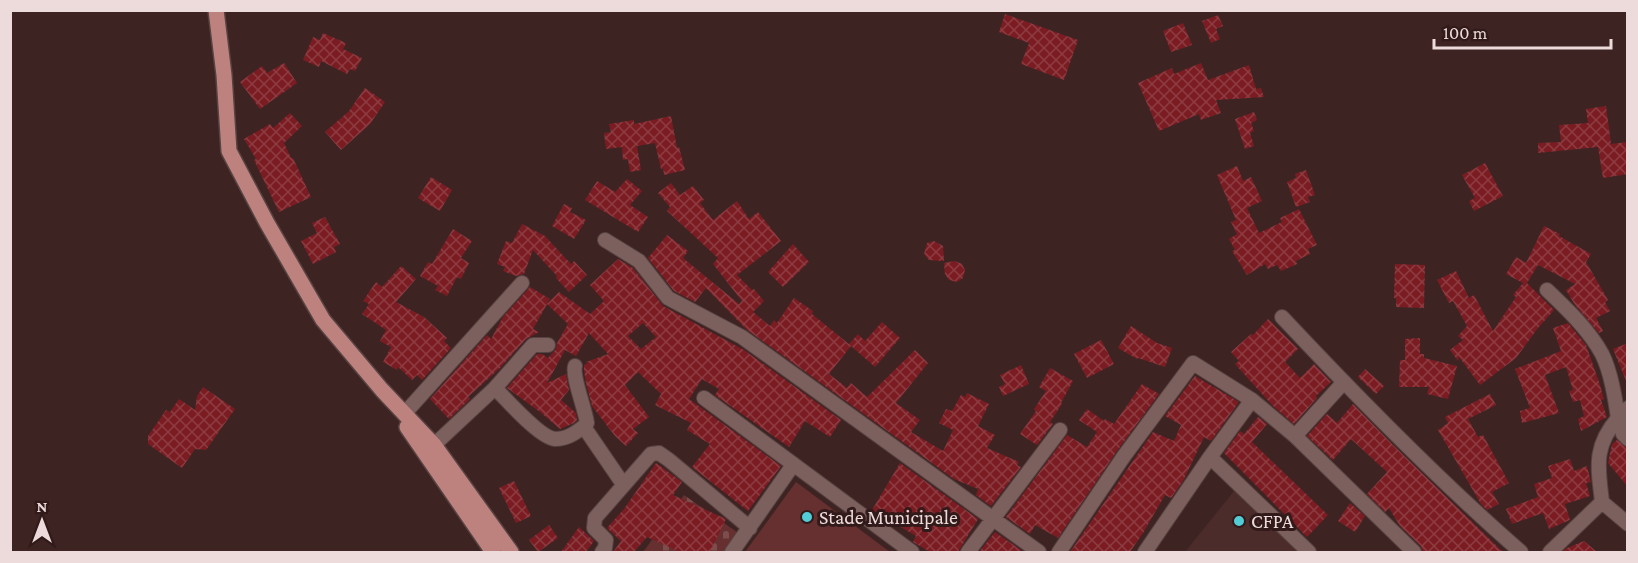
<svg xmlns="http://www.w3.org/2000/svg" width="1638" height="563" viewBox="0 0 1638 563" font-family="'Crimson Pro',serif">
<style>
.built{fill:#4b2c2b}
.cemetery{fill:url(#cemetery-stones)}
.garden{fill:#65302f}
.building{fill:url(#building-cross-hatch);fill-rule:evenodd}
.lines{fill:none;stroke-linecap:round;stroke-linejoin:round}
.minor-casing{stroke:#574342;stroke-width:16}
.major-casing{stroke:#574342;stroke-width:18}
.minor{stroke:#7c605e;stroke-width:14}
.major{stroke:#bd817e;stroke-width:15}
.poi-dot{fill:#52ccd5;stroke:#321a1a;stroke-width:2}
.labels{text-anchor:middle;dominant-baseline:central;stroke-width:6;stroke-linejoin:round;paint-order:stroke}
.poi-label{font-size:20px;fill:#ecdbda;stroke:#321a1a;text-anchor:start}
</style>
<defs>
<pattern id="cemetery-stones" width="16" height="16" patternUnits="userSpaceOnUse" patternTransform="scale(1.5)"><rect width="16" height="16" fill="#65302f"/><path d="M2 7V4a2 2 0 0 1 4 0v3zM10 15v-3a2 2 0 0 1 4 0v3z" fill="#7b4d4d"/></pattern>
<pattern id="building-cross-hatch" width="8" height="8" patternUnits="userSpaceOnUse" patternTransform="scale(1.5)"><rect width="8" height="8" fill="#7a1c22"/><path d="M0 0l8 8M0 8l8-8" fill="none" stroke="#8d3c42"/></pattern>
</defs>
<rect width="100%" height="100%" fill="#3d2423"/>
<path class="built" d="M1235,490L1301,552H1185Z"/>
<path class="cemetery" d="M684,495L741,535L728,552H647L644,551Z"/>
<path class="garden" d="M796,482L890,552H745Z"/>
<path class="building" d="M1005,14L1078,40L1064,80L1021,64L1029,43L999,32Z
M1218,15L1223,26L1216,29L1220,39L1211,43L1202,21Z
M1183,23L1192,45L1171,52L1163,31Z
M323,33L346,43L343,49L362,58L355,71L350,69L347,74L321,61L319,67L303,60L313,37L320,40Z
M284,63L297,83L260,109L240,82L262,66L267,73Z
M1201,63L1208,80L1249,65L1256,89L1261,88L1264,97L1216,100L1221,113L1201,120L1199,114L1159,131L1138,83L1172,68L1174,74Z
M365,88L385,102L370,124L341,150L325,132L349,111Z
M1606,106L1611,144L1628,142V174L1603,178L1598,147L1538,153V143L1561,142L1559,125L1588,123L1586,109Z
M1254,112L1257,120L1251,123L1254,131L1250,133L1254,146L1245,149L1235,119Z
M290,113L302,126L284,143L291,158H293L311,197L279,212L254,160L256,159L244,139L270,124L273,128Z
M671,116L677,148L679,147L685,170L664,175L663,168L661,169L655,143L637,146L641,170L630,172L628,159L623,160L622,147L606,149L604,133L611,132L609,124L634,120V124Z
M1485,163L1503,196L1474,211L1469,201L1475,198L1462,175Z
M1237,166L1243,181L1251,177L1262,201L1247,208L1259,233L1282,222L1280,218L1299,209L1317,245L1308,249L1310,254L1296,261L1297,264L1281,271L1277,265L1268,269L1265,264L1247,275L1232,251L1235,250L1229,239L1237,234L1231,222L1236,220L1217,175Z
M1306,170L1315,195L1308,197L1310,202L1296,207L1287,182L1296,178L1295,174Z
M431,177L452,190L440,211L418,198Z
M627,179L642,191L630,205L648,217L638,232L585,200L597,181L615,192Z
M671,183L680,195L693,186L704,200L700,203L713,220L737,201L749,219L758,212L781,241L737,275L752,290L754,289L764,301L753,312L770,326L774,320L777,323L794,298L813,311L812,314L850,345L849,344L858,334L865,341L882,322L900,338L875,367L851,346L829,374L847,388L851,383L867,397L915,350L928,363L896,403L920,420L911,432L943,451L953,430L939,423L946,409L952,411L961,395L965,397L967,393L989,404L978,426L995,435L987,448L1019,462L1017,465L1021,467L991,506L976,495L978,489L954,479L746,329L706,288L695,302L674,291L648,258L667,235L688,251L683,258L739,304L742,301L713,264L718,258L667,211L670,207L658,193Z
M564,204L572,208L570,212L586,220L574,239L552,226Z
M325,217L340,244L334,247L336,252L313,264L301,241L317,233L312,223Z
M522,224L545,236L571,264L574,261L587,275L569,292L556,278L557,276L533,250L524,274L516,276L503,271L505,267L497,264L506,241L512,243Z
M1544,226L1560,234L1559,236L1591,254L1586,262L1608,300L1605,302L1610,311L1596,318L1603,331L1599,333L1575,305L1566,290L1575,284L1538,265L1527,283L1554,310L1538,328L1516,358L1480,385L1459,357L1458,361L1450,350L1463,340L1458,336L1467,326L1453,301L1449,303L1437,280L1456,271L1469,298L1474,295L1493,331L1516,297L1513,295L1523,283L1506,274L1516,257L1526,263Z
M453,229L472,241L461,258L469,263L461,279L457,277L447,296L435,290L438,286L420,276L428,262L432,264Z
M934,241L943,246L944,261L929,260L924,254L927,243Z
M793,244L809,262L783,287L768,272Z
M618,259L633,268L663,306L744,350L841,420L830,437L805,421L789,447L715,395L719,389L702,379L689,399L781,466L748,511L692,467L710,444L687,430L691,423L655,405L661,394L638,372L625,385L649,417L633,429L638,433L626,446L615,436L592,406L586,383L584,371V365L588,363L586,362L608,354L589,333L576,356L565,350L547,383L566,374L569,390L561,400L576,413L577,420L574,423L560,429L540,412L507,388L537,354H542L548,358L556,349L557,343L568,324L547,304L559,292L590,314L604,301L590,285ZM643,323L656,337L641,349L628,336Z
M955,261L962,264L965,270L963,278L957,282L949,280L945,274L944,263Z
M1395,264L1425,265L1424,308L1396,307V298H1394Z
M401,266L416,279L396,302L424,317L447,338L444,341L451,348L422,380L417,375L412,380L398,367L397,370L383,362L391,347L380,341L386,330L362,314L369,304L363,301L376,282L382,287Z
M530,287L550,299L533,329L539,332L526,339L500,368L468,397L470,399L449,419L430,399L487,335L491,339L503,317Z
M1268,319L1298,349L1285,362L1300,378L1314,364L1331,382L1316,396L1317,398L1294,424L1273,406L1235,364L1239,361L1231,352L1251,334L1253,335Z
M1568,323L1586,345L1599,382L1604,399L1601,400L1607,417L1581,431L1578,419L1584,416L1580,400L1573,402L1569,391L1573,390L1566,367L1545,375L1559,413L1522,423L1520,411L1530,408L1515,369L1561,351L1553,328Z
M1131,326L1157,343L1172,348L1165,367L1138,358L1137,359L1118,348Z
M1420,338V354H1424V358L1457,366L1448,399L1427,394L1429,387H1399L1400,360H1405V339Z
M1101,340L1114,364L1087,378L1074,354Z
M1628,343V383H1627L1613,349Z
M1021,365L1029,384L1003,396L999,387L1005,384L1000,375Z
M1050,368L1073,381L1061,403L1062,404L1050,422L1053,424L1037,445L1020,434L1036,411L1034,409L1046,391L1039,387Z
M1365,369L1384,386L1376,394L1358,377Z
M1195,376L1239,402L1211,441L1204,437L1183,481L1171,498L1165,495L1143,533L1130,552H1070L1153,432L1174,441L1181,425L1165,416Z
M1142,384L1159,394L1117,451L1058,538L1035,525L1030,534L1006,517L1067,435L1087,447L1097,432L1079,420L1087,409L1104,421L1105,419L1114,424Z
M203,387L235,409L206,450L195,449L182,468L148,444V436L166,410L170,412L179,399L195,410L197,396Z
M1490,394L1496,405L1468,419L1478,437L1483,435L1509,483L1492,492L1499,504L1487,510L1481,504L1438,430L1448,423L1445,417Z
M1353,404L1392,444L1503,552H1423L1421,546L1400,526L1389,508L1385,512L1367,494L1387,472L1351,439L1333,460L1307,436L1327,414L1337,423Z
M1258,417L1267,424L1252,442L1328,515L1307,537L1224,453L1240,431L1244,434Z
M1617,440L1628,448V487L1608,463L1612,444Z
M1570,459L1574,471L1587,466L1591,482L1586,483L1590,496L1565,504L1570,520L1549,529L1543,513L1512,524L1506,509L1538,497L1534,484L1552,478L1548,466Z
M656,463L682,482L673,495L726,519L710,552H680L647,537L634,552H613L621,541L607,528L624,509Z
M900,463L978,519L958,552H930L913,542L916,536L872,510Z
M514,481L531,516L516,523L499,488Z
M1350,503L1365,516L1355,532L1338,521Z
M549,525L558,538L538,552L529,540Z
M579,527L594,541L586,552H561Z
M995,532L1021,550L1019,552H979Z
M1584,541L1597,552H1562L1567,548Z"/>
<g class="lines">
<g class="minor-casing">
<path id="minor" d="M605,240L639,261L668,298L742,337L1039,552
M1547,290C1567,309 1589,330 1602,354C1611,372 1615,398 1618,418L1628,408
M1282,317C1358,398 1437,479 1521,552
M495,388C506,399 540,438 555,439C560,439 568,437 573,434C578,431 583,428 587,423C585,408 572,377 575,366
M704,398L912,552
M405,413L522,283
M1618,418L1623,434L1628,439
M584,427L623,484
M1295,436L1343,383
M434,445L495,388L533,345H548
M1210,457L1309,552
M1602,502L1628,524
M602,552L605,548L606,540L594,528L595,518L651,454L659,453L669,460L750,528
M732,552L793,465
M968,552L1060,430
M1059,552L1124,456L1193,363L1252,400L1295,436L1414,552
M1145,552L1210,457L1252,400
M1550,552L1602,502C1598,467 1593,447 1618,418"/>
</g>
<g class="major-casing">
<path id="major" d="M216,10L224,75L229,151L267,223L323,320L382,390L434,445L511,552
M407,427L493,552"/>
</g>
<use href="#minor" class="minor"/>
<use href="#major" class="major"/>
</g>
<g class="poi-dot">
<circle cx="807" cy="517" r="6"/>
<circle cx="1239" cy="521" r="6"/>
</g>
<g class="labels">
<g class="poi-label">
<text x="819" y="517">Stade Municipale</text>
<text x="1251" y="521">CFPA</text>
</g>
</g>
<rect width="1638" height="563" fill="none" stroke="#ecdbda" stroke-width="24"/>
<g transform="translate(42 521)" stroke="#321a1a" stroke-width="4.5" paint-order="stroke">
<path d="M0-4.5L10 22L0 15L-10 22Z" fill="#ecdbda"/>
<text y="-9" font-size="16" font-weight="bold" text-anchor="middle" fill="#ecdbda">N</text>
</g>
<path d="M1434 39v9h177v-9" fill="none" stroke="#ecdbda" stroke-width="3"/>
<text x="1443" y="39" font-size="18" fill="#ecdbda" stroke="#321a1a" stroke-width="4.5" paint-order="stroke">100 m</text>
</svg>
